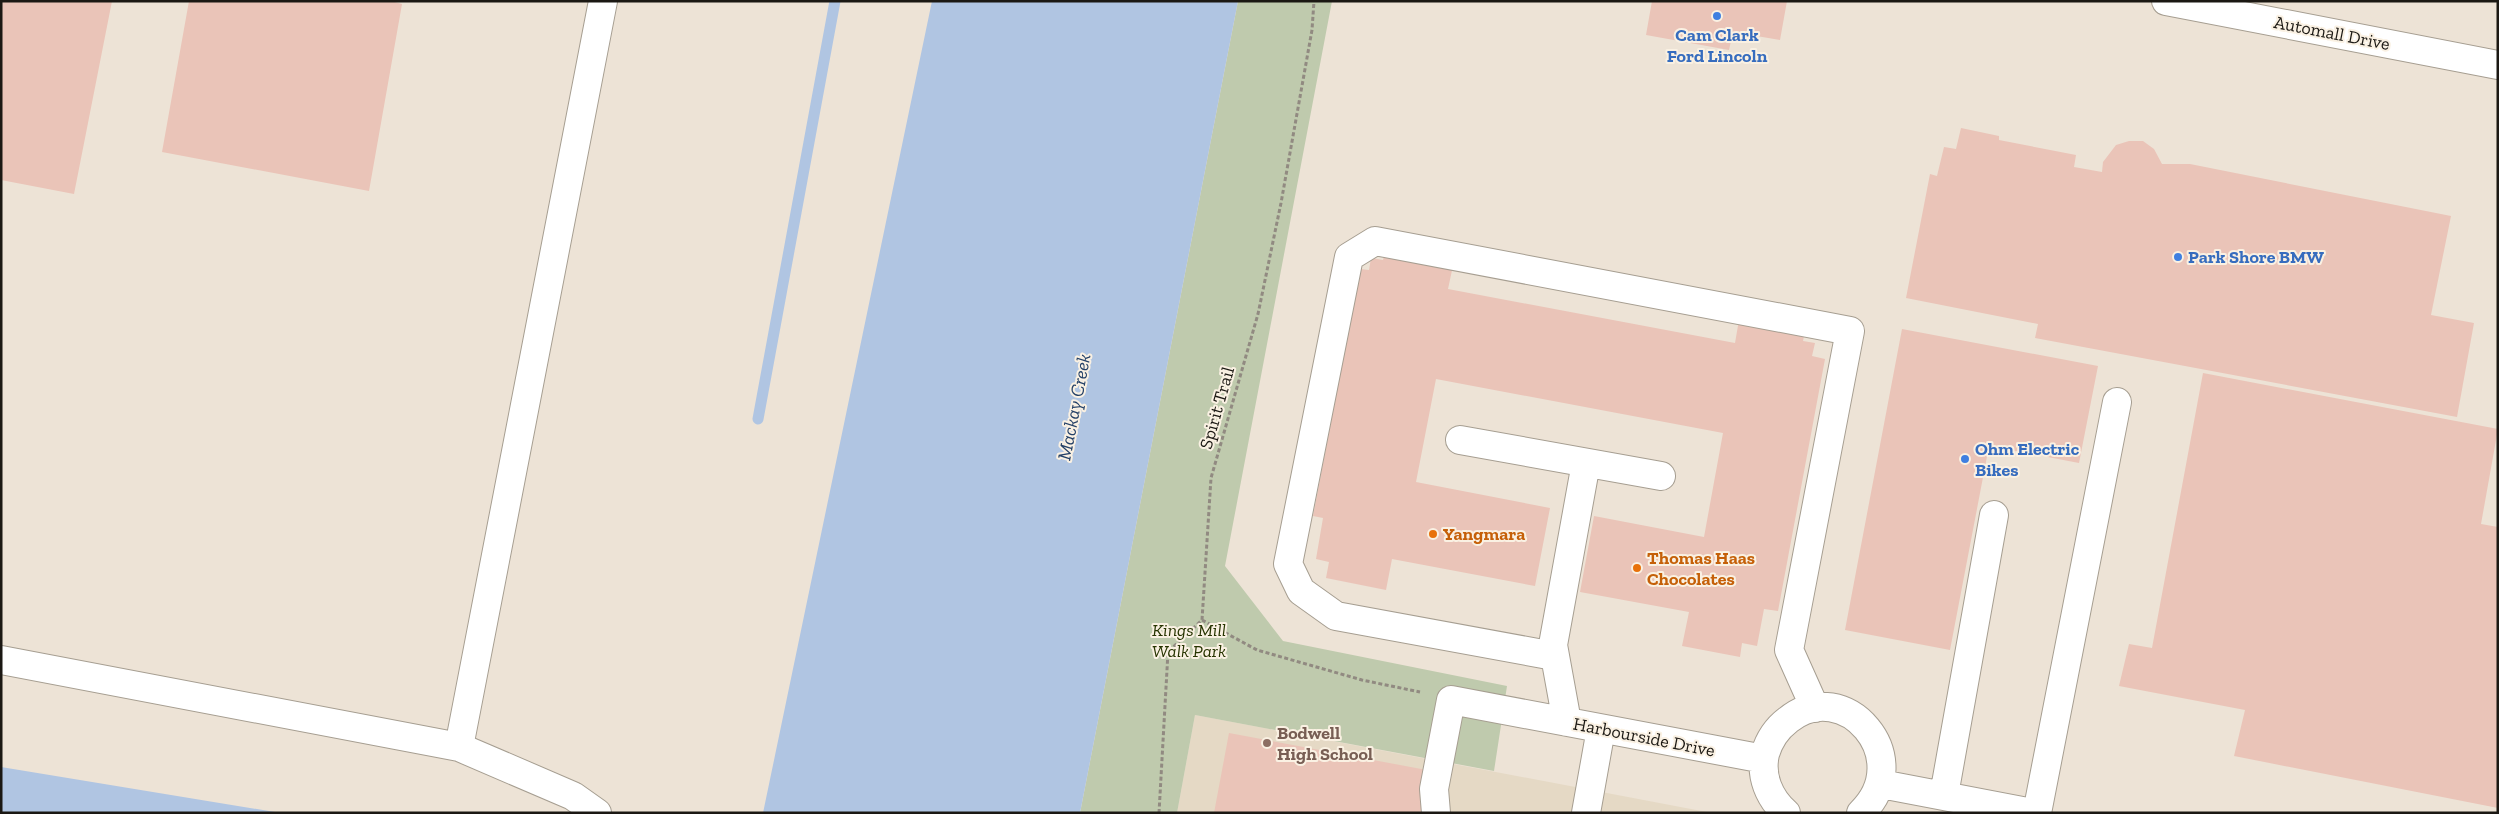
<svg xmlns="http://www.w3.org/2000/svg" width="2499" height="814" viewBox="0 0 2499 814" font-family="'Zilla Slab',serif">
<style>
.education{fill:#e5d9c5}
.green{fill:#bfcaad}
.water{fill:#b0c5e2}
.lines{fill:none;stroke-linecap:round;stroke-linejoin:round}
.stream{stroke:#b0c5e2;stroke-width:11}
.building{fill:#eac4b8}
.minor-casing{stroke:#a69e91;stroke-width:30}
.path{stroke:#918a81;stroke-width:3;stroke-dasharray:4 2.5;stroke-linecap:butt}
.minor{stroke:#fff;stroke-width:28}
.shop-dot{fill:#3f7fe0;stroke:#faf1e3;stroke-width:2}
.food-dot{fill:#e8710a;stroke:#faf1e3;stroke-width:2}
.education-dot{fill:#8d6e63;stroke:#faf1e3;stroke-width:2}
.labels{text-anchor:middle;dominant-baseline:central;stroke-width:4;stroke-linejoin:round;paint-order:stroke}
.street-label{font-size:18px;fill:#1b1813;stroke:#faf1e3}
.shop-label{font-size:18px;font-weight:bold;fill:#366cbe;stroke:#faf1e3;text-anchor:start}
.food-label{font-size:18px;font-weight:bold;fill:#c56008;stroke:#faf1e3;text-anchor:start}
.park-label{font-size:18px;font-style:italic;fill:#273400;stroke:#faf1e3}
.education-label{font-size:18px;font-weight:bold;fill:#785e54;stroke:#faf1e3;text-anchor:start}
.water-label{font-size:19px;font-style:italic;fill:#244168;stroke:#faf1e3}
</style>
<rect width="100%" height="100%" fill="#ede3d6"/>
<path class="education" d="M1195,715L1712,813H1177Z"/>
<path class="green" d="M1238,1H1332L1225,566L1283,641L1507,686L1494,771L1195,715L1177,813H1080Z"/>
<path class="water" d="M932,1H1238L1080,813H763Z
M1,767L281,813H1Z"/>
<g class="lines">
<path class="stream" d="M758,419L835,1"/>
</g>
<path class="building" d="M1,1H112L74,194L1,180Z
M189,1H391L402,4L369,191L162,152Z
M1652,1H1787L1780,40L1733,32L1729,50L1646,35Z
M1961,128L1999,136V140L2076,155L2074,167L2102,172L2103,162L2116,145L2129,141H2143L2154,149L2162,164H2190L2451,216L2431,315L2474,323L2457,417L2035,338L2038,324L1906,298L1930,174L1937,176L1944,147L1956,149Z
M1386,249L1454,261L1448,289L1735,343L1740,314L1806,326L1803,341L1815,343L1812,356L1825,359L1778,611L1764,609L1757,646L1742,643L1740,657L1682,646L1689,612L1580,592L1594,516L1704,537L1723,433L1436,379L1416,482L1550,508L1535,586L1392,559L1386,590L1326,578L1329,562L1316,559L1323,518L1313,516L1360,269L1369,270L1371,258L1383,260Z
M1902,329L2098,366L2079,463L1989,446L1950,650L1845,630Z
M2203,373L2498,429L2481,524L2498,527V808L2234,756L2245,710L2119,686L2129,644L2152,648Z
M1229,733L1432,771L1424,813H1214Z"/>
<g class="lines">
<g class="minor-casing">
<path id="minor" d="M2166,1L2498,65
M1460,440L1661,476
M1554,656L1336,616L1301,591L1288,564L1349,257L1375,241L1850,331L1789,650L1815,708
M1,660L459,747
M1567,722L1553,645L1586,463
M1881,784L2033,813
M1944,795L1994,515
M597,813L573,796L459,747L603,1
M1436,813L1434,789L1451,700L1764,759
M1586,813L1601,729
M1786,813C1769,798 1760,776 1765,754C1769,740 1776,729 1788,720C1844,674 1918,758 1861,813
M2037,813L2117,402"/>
</g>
<path class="path" d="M1202,620L1257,650L1362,680L1420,692
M1159,813L1168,652L1202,620L1211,478L1258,314L1281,203L1312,30L1314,1"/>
<use href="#minor" class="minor"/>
</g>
<g class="shop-dot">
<circle cx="1717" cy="16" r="5"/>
<circle cx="2178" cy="257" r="5"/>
<circle cx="1965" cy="459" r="5"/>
</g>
<g class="food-dot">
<circle cx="1433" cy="534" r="5"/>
<circle cx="1637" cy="568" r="5"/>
</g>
<circle class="education-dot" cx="1267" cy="743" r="5"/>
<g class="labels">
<g class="street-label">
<text transform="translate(2332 33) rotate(11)">Automall Drive</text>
<text transform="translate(1217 408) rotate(-74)">Spirit Trail</text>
<text transform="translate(1644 737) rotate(11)">Harbourside Drive</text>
</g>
<g class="shop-label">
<text x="1717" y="35" text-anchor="middle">Cam Clark<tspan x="1717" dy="21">Ford Lincoln</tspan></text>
<text x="2188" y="257">Park Shore BMW</text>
<text x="1975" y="449">Ohm Electric<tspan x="1975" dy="21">Bikes</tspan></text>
</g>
<g class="food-label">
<text x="1443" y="534">Yangmara</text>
<text x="1647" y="558">Thomas Haas<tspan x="1647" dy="21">Chocolates</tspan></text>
</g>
<g class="park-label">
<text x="1189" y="630">Kings Mill<tspan x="1189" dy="21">Walk Park</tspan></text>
</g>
<g class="education-label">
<text x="1277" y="733">Bodwell<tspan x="1277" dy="21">High School</tspan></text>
</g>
<g class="water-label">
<text transform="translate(1074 407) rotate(-79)">Mackay Creek</text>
</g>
</g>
<rect width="2499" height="814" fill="none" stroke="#1b1813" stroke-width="5"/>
</svg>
